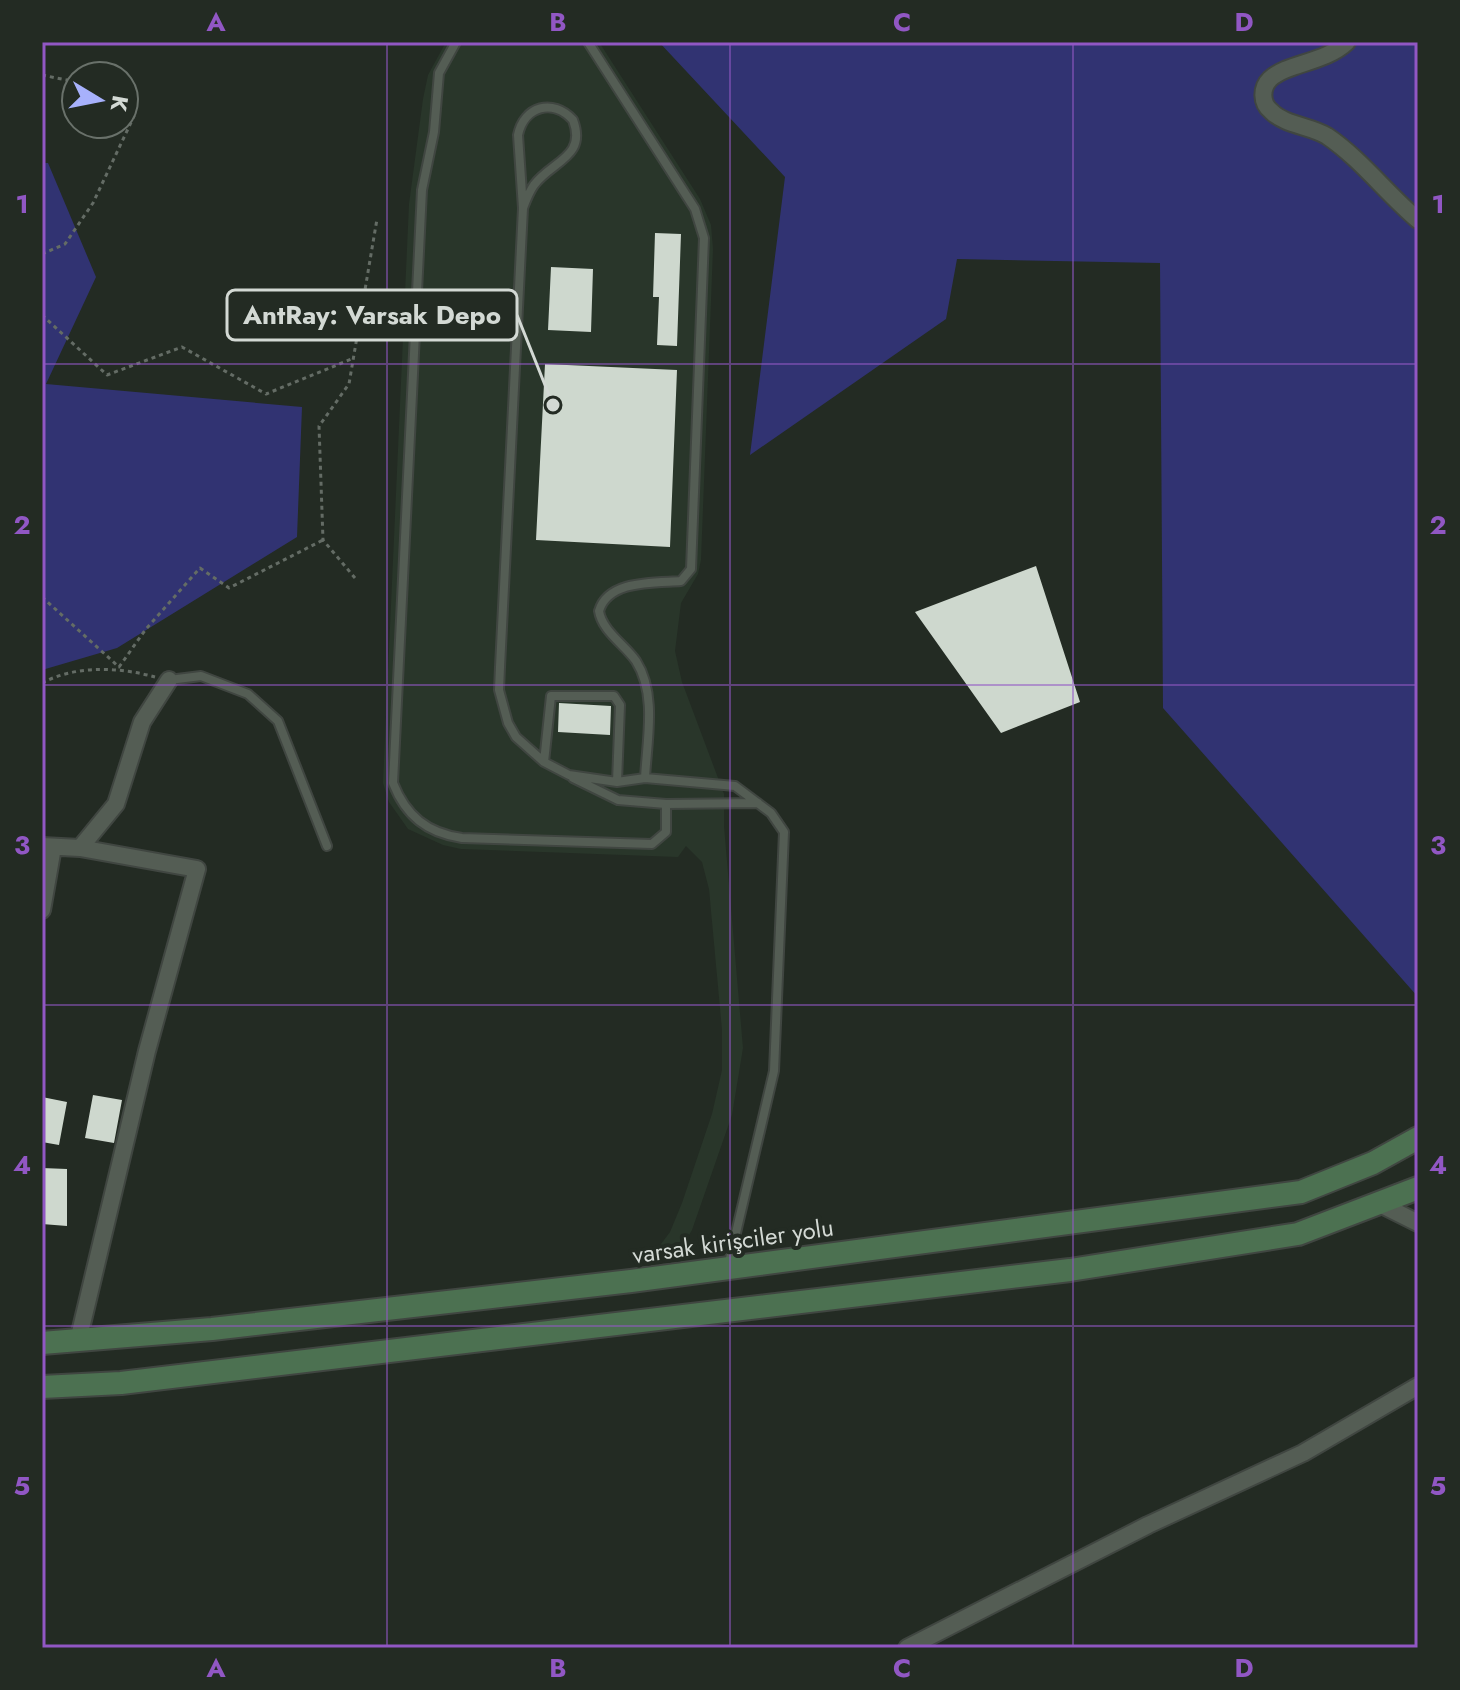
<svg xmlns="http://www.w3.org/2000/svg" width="1460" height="1690" viewBox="0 0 1460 1690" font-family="Jost,sans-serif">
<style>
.built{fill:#29362a}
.green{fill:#313372}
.building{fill:#ced8ce}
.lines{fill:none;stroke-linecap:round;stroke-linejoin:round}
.lane-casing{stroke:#404641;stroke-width:12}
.street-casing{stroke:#404641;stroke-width:20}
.secondary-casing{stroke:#404641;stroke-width:26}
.path{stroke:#646c65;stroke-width:3;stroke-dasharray:4 4;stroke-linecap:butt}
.lane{stroke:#545d54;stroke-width:8}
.street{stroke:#545d54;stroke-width:16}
.secondary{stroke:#4c7151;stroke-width:22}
.grid{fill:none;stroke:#9157c4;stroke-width:2;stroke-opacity:0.55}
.labels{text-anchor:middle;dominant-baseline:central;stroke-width:8;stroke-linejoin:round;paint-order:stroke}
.street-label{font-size:24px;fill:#d3d9d4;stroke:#232b23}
.leader{fill:none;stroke:#d3d9d4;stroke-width:3}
.callout-dot{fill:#d3d9d4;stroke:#232b23;stroke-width:3}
.callout{fill:#232b23;stroke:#d3d9d4;stroke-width:3}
.callout-label{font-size:26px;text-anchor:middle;font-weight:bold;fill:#d3d9d4}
.neatline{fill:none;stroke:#9157c4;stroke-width:3}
.grid-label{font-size:26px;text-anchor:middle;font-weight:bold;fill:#9157c4}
</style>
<rect width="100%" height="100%" fill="#232b23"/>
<path class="built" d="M446,42H599L700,199L711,225L713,249L701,560L698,574L681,603L675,651L682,682L724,794V826L743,1048L732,1115L692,1230L682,1247L652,1256L670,1232L682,1203L712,1114L722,1070V1030L709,889L702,862L686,846L678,857L461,849L443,845L408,829L389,802L383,783L409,204L423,99L428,75Z"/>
<path class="green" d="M659,42H1418V997L1163,708L1160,263L957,259L946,319L750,455L785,177Z
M42,163H48L96,277L46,384L302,407L297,537L117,648L42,670Z"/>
<path class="building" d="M655,233L681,234L677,346L657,345L659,297H653Z
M551,267L593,269L591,332L548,330Z
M545,364L677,370L670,547L536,540Z
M1036,566L1080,702L1001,733L915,612Z
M559,703L611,706L610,735L558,732Z
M93,1095L122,1100L114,1143L85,1138Z
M42,1097L67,1102L59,1145L42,1142Z
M42,1168L67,1169V1226L42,1224Z"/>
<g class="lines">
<g class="lane-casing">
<path id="lane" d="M456,42L439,73L434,132L422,190L393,783C406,816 427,833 462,838L652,844L666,832V804
M588,42L695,209L704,238L691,569L681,581C653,583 608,580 599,611C602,631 625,645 636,661C657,694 647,740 645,778
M523,208C526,200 529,192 534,185C552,161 587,157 573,120C553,98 524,106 518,135L523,208L500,667L499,690L508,723L516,737L544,762L569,775L617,782L645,778L735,786L771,813L784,832L774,1071L728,1267
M169,680L201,676L248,694L278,721L327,846
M544,762L551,696H614L620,705L617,782
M573,778L618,800L666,804L758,803"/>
</g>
<g class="street-casing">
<path id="street" d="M1347,42C1325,63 1287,63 1270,79C1261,88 1261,103 1271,111C1284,125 1311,126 1327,136C1361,159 1387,194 1418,220
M42,846L80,848L197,869L147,1051L78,1341
M80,848L116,804L142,722L169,680
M42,910L53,847
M1380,1204L1418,1223
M907,1648L1148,1525L1303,1453L1418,1386"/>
</g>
<g class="secondary-casing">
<path id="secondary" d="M42,1343L212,1329L631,1281L1301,1192L1373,1163L1418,1138
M42,1387L121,1383L1070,1270L1298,1234L1418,1188"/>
</g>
<path class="path" d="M42,75L76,82
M42,254L65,244L93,203L135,114L124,107
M42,315L107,375L182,347L266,394L354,358
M355,578L323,540L319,426L349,384L377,219
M42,597L119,667L146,629L200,568L229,588L323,540
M42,683C76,665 119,667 155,677"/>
<use href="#lane" class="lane"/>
<use href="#street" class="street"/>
<use href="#secondary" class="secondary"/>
</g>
<path class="grid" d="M387,42V1648M730,42V1648M1073,42V1648M42,364H1418M42,685H1418M42,1005H1418M42,1326H1418"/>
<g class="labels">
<g class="street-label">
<text transform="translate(733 1241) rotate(-8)">varsak kirişciler yolu</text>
</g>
</g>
<path class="leader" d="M553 405L517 315"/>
<circle class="callout-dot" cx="553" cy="405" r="8"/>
<rect class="callout" x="227" y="290" width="290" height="50" rx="8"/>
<g class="callout-label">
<text x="372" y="324">AntRay: Varsak Depo</text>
</g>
<rect width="1460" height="1690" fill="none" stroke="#232b23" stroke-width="88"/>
<g transform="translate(100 100) rotate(100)"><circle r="38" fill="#232b23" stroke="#69716a" stroke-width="2"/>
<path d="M0-6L14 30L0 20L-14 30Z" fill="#a7b1fc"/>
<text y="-12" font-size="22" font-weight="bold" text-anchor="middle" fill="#d3d9d4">K</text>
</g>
<rect x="44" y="44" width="1372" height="1602" class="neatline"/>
<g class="grid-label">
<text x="216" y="31">A</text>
<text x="558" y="31">B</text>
<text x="902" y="31">C</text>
<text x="1244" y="31">D</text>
<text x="22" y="213">1</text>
<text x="1438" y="213">1</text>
<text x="22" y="534">2</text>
<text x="1438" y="534">2</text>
<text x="22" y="854">3</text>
<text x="1438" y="854">3</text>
<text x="22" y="1174">4</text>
<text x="1438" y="1174">4</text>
<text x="22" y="1495">5</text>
<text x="1438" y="1495">5</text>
<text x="216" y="1677">A</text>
<text x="558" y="1677">B</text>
<text x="902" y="1677">C</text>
<text x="1244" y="1677">D</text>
</g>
</svg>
